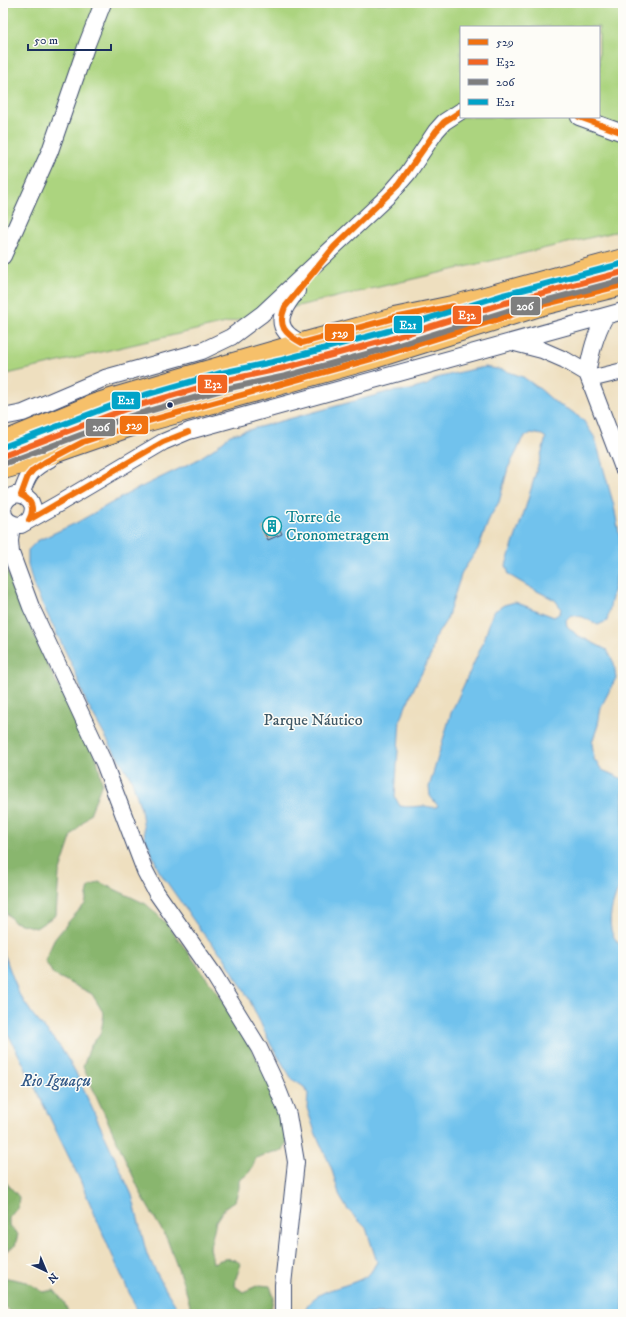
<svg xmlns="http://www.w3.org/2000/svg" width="626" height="1317" viewBox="0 0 626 1317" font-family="'IM FELL DW Pica',serif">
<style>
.green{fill:#acd47f;stroke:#64826e;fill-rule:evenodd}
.forest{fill:#89b66e;stroke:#527266}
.water{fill:#71c2ed;stroke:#4678a6;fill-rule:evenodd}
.building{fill:#d3b48b}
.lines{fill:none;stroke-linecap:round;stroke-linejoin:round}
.minor-casing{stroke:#3b496d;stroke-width:18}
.major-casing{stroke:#3b496d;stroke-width:22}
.minor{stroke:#fff;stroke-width:16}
.major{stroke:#f6c06b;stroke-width:20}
.bus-1-casing{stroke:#fdfcf7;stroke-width:9}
.bus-2-casing{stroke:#fdfcf7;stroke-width:9}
.bus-3-casing{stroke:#fdfcf7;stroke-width:9}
.bus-4-casing{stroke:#fdfcf7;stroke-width:9}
.bus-1{stroke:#f17210;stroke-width:6}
.bus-2{stroke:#f26522;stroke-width:6}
.bus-3{stroke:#7e7e7e;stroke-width:6}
.bus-4{stroke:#01a3c8;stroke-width:6}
.bus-dot{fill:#1b2f5e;stroke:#fdfcf7;stroke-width:1.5}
.labels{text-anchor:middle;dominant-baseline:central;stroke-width:3;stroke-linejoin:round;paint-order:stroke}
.culture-label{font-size:16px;fill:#0d838f;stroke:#fdfcf7;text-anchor:start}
.park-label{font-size:16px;fill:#3f5866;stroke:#fdfcf7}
.water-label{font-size:17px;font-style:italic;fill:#355b89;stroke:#fdfcf7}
.line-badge{stroke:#fdfcf7;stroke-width:1.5}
.badge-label{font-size:11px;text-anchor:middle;font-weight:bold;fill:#fff}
</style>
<rect width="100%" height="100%" fill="#fdfcf7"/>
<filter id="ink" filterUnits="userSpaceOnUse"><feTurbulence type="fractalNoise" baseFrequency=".025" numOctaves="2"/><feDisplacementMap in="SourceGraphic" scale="8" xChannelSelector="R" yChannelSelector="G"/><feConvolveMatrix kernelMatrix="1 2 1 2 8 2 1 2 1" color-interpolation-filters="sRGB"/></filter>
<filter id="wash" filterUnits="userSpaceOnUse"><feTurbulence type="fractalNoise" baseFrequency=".012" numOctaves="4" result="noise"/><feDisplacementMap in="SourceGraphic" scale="16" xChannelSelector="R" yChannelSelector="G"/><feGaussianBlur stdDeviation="0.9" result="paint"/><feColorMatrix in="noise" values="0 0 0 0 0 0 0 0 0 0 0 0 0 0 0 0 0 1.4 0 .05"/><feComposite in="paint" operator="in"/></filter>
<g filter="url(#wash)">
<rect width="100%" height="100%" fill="#eedfbf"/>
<path class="green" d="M3,3H623V230L3,375ZM461,27H599V117H461Z"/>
<path class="forest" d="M3,557L8,574L48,666L97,759L102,783L90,814L72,835L59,874L56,915L36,928L14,922L3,909Z
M99,882L146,904L167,924L233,1014L268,1079L280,1109L287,1141L283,1151L273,1152L256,1158C252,1169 250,1174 239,1180V1188L235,1201L224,1209L216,1221L210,1247L213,1263C225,1258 231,1256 241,1264L236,1278L235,1286L243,1292L259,1285L270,1286L274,1297L271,1308L261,1314H192L187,1294L167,1239L144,1200L83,1067L90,1047L101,1032L104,1014L92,994L53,974L45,961L54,940L70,920L85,904L89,887Z
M3,1179L19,1197L18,1207L9,1218V1226L18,1234L15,1246L3,1253Z
M3,1277L27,1282L43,1292L54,1290L64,1302L69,1314H13L3,1304Z"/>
<path class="water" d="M485,367L503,370L523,377L540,389L557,404L571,411L583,420L595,438L614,506L620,539L618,569L607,621L598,625L583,617L571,615L566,620L567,626L577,635L607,650L614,663L616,678L601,707L598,725L592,743L594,759L602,770L623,779V879C615,895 603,924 616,940C617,943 621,945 623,947V1314H304C312,1286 347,1290 368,1275C372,1272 374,1266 377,1262L366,1228L348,1210L340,1197L331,1167L315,1132L307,1108L308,1094L304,1087L292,1079L271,1045L249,999L224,957L201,931L159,871L145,837L141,809L131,778L110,745L87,704L73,667L34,587L28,565V550L37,541L76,523L131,492L195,461L215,448L230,435L388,392L410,390L427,385L437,378L465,371ZM531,433L542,435L546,438L526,506L506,565L509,575L531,588L555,600L561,608L560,613L554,617L515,602L504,605L493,612L483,643L451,713L429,787L430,796L438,806C433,809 429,806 424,806C415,806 409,808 400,806L395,797L400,719L415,686L431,655L435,638L447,619L462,572L478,549L490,517L499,502L508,468L517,451L522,439Z
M3,951L19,994L33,1015L61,1048L75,1071L132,1195L147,1255L166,1290L181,1314H139L137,1310L109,1248L80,1180L30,1077L3,1024Z"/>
<g id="blocks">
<path class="building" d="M276,521L282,534L268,540L262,528Z"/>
</g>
</g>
<g filter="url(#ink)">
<use href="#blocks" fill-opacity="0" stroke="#3b496d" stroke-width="1"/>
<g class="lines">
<g class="minor-casing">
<path id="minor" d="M579,117L623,133
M3,256L50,151L87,44L103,3
M297,291C280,312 271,329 302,343
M515,343L542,350L565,360L587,373L623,468
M587,373C591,353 595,335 605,317
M590,379L623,371
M3,417L23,413L105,378L202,351L231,337L262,314L389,195L408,173L436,131L444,122L461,111
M3,456L103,417L126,409L223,381L284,368L390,339L505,303L623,272
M21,495C28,474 31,469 50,459
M3,508C10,482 44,498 29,520
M3,509C3,520 11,525 21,525L58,504L163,442L189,431L623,311
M12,524L10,541L11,553L31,607L104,763L145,871L156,892L214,975L259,1048L275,1082L288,1115L296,1162L283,1285V1314"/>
</g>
<g class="major-casing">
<path id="major" d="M3,442L95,404L117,397L302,343L394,318L452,306L623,259
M3,469L28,462L134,425L375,358L546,304L623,285"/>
</g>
<use href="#minor" class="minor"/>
<use href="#major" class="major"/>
<g class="bus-1-casing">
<path id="bus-1" d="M579,117L623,133
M453,306L394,318L302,343C285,334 277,326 285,307L334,247L399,184L436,131L444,122L461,111
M29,520C35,509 32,500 21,495L28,476L33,470L45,462L83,442L134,425L375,358L546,304L623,285
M29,520L163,442L188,432"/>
</g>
<g class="bus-2-casing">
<path id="bus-2" d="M3,456L126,409L223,381L284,368L390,339L505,303L623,272"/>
</g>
<g class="bus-3-casing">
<path id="bus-3" d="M6,463L128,417L225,389L286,376L392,347L507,311L623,280"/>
</g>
<g class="bus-4-casing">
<path id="bus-4" d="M3,447L124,401L221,373L282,360L388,331L503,295L621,264"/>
</g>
<use href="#bus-1" class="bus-1"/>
<use href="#bus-2" class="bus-2"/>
<use href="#bus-3" class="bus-3"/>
<use href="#bus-4" class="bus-4"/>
</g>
</g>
<defs>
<g id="building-ring" transform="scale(1)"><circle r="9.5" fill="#fdfcf7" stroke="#0f9aa8" stroke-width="1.5"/><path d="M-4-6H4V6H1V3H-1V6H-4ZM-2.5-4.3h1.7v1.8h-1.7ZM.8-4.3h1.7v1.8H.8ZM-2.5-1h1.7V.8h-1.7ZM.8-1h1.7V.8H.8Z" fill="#0f9aa8"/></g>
</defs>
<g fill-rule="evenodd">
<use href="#building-ring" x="272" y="526"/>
</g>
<circle class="bus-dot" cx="170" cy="405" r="3.5"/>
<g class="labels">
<g class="culture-label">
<text x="286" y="517">Torre de<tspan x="286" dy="18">Cronometragem</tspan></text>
</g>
<g class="park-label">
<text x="313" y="720">Parque Náutico</text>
</g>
<g class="water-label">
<text x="56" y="1081">Rio Iguaçu</text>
</g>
</g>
<g class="line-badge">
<rect x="510" y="296" width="31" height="20" rx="4" fill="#7e7e7e"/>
<rect x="452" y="305" width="30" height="20" rx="4" fill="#f26522"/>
<rect x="393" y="315" width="30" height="19" rx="4" fill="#01a3c8"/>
<rect x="324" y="323" width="31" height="19" rx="4" fill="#f17210"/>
<rect x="197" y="374" width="31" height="20" rx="4" fill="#f26522"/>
<rect x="111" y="391" width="30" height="19" rx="4" fill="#01a3c8"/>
<rect x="119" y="415" width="30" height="20" rx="4" fill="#f17210"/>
<rect x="85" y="418" width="31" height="19" rx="4" fill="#7e7e7e"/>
</g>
<g class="badge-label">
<text x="525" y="310">206</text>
<text x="467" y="319">E32</text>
<text x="408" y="329">E21</text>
<text x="340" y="337">529</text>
<text x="213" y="388">E32</text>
<text x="126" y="404">E21</text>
<text x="134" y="429">529</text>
<text x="101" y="431">206</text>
</g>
<rect width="626" height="1317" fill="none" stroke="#fdfcf7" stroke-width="16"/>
<rect x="460" y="26" width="140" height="92" fill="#fdfcf7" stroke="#a3aaba"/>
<rect x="468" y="39" width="20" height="6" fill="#f17210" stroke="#a3aaba"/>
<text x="496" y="46" font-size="12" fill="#1b2f5e">529</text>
<rect x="468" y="59" width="20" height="6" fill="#f26522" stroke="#a3aaba"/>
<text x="496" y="66" font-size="12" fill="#1b2f5e">E32</text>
<rect x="468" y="79" width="20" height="6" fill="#7e7e7e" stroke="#a3aaba"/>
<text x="496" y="86" font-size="12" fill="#1b2f5e">206</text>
<rect x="468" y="99" width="20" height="6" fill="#01a3c8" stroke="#a3aaba"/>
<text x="496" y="106" font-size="12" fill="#1b2f5e">E21</text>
<g transform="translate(46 1271) rotate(136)" stroke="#fdfcf7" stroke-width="3" paint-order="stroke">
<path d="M0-3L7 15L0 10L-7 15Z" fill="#1b2f5e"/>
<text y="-6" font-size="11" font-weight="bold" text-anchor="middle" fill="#1b2f5e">N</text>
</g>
<path d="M28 44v6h83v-6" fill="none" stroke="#1b2f5e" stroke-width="2"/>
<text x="34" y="44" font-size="12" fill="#1b2f5e" stroke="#fdfcf7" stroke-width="3" paint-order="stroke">50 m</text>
</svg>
